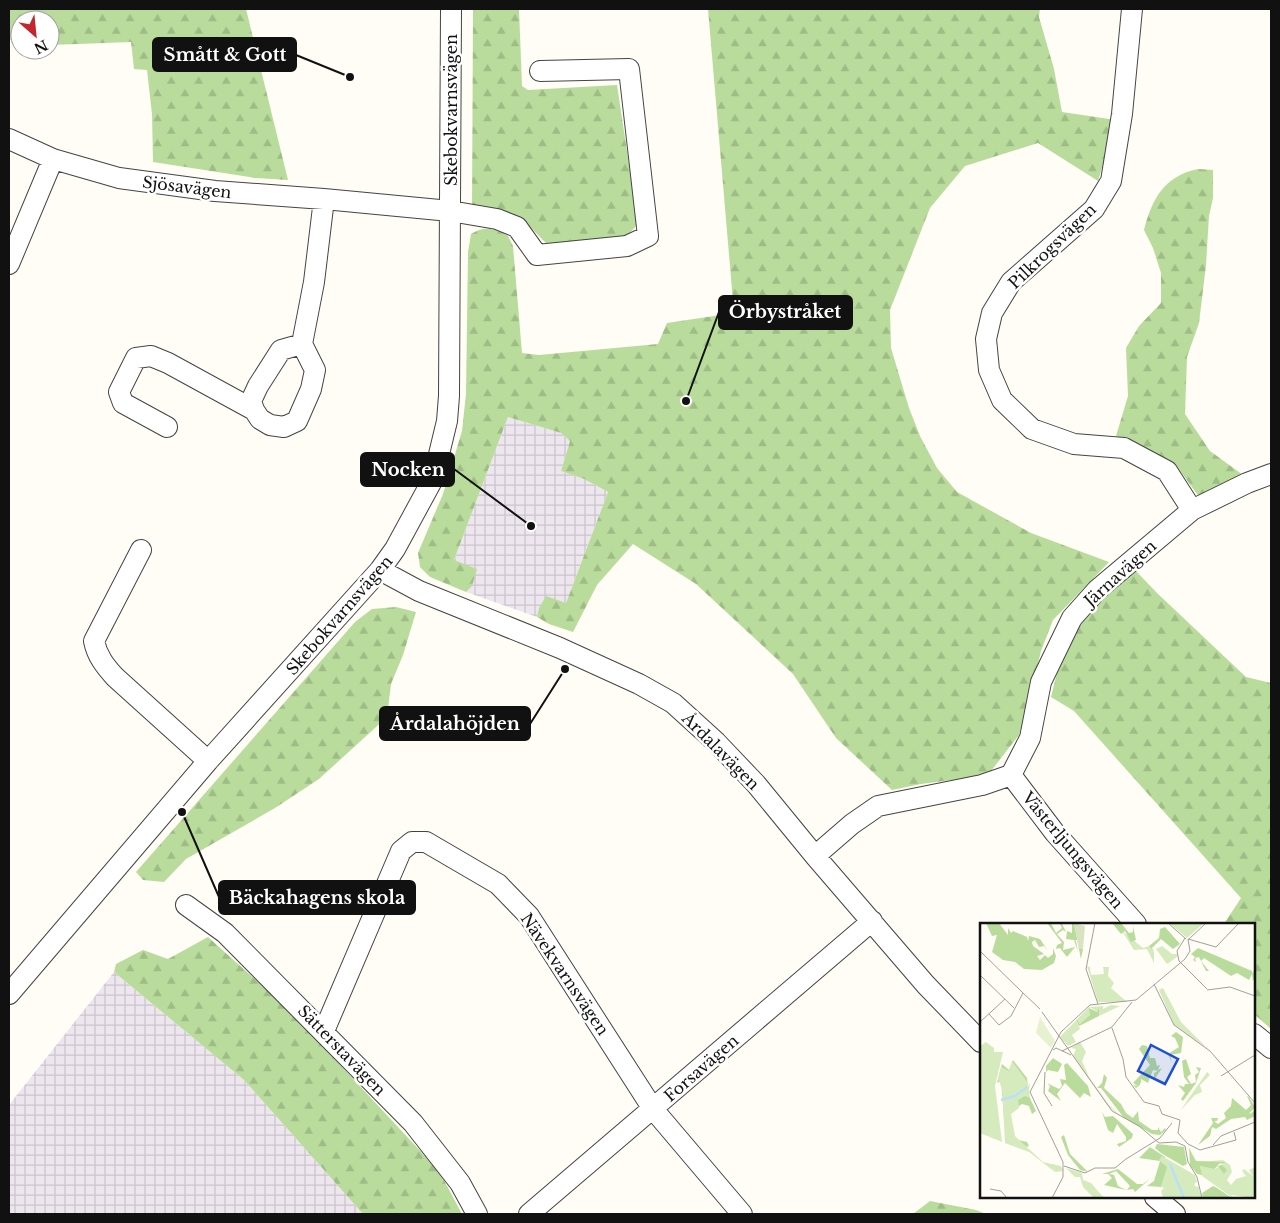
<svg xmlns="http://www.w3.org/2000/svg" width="1280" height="1223" viewBox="0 0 1280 1223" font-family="'Libre Baskerville',serif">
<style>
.industrial{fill:url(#industrial-grid)}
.forest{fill:url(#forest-firs)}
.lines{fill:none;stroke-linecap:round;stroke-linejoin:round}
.street-casing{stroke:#444;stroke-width:22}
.street{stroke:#fff;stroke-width:20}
.labels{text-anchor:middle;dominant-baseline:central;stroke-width:5;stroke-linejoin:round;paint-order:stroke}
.street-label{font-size:16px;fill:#111;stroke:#fff}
.inset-river{fill:none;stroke:#b9e0f7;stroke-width:2.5}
.inset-road{fill:none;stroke:#a09f9a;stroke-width:1}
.view{fill:#1d4ed8;fill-opacity:0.15;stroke:#1d4ed8;stroke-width:2.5}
.inset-edge{fill:none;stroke:#111;stroke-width:2.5}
.leader{fill:none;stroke:#111;stroke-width:2}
.callout-dot{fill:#111;stroke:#fff;stroke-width:2}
.callout{fill:#111;stroke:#111;stroke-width:2}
.callout-label{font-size:18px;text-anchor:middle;font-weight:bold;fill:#fff}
</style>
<defs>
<pattern id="industrial-grid" width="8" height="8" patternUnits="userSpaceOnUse" patternTransform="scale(1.25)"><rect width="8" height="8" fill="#eee6ef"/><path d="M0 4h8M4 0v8" fill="none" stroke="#cbc4cc"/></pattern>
<pattern id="forest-firs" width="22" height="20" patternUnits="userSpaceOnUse" patternTransform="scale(1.25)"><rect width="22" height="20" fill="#b9dc9c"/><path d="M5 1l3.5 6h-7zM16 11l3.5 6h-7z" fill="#9ebc85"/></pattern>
</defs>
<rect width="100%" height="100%" fill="#fffdf5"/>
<path class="industrial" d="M508,417L561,433L570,441L561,471L584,479L608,492L566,603L539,608L537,617L466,592L472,585L454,560Z
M114,972L244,1080L363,1214H9V1105Z"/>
<path class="forest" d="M9,9H246L288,180L256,178L153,162L152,114L147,70L134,69L131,42L50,45V20H20V44L9,39Z
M473,9H519L522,86L528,90L617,85L638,224L624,239L548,245L523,220L472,210Z
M708,9H1040L1039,17L1054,69L1062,112L1116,120L1098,181L1038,143L965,166L930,208L890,310L891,348L909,408L920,436L937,468L957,492L1031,533L1109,562L1053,620L1041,651L1027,710L1019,735L991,771L967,778L921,784L892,790L836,738L793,674L696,584L633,544L597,585L573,632L549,624L537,617L539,608L546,596L566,603L608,492L584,479L561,471L570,441L561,433L508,417L454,560L477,569L472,586L466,592L430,577L420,567L418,553L443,494L462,431L466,394L468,252L471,234C484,225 493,229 507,234L513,246L522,353L539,355L658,344L667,323L734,313Z
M1198,169L1213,170V198L1209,216L1206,265L1199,323L1187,357L1185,414L1210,451L1243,475L1200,498L1175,464L1129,440L1116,436L1128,396L1126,348L1139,326L1161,303V273L1153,248L1144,230C1152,199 1164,176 1198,169Z
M1136,571L1157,593L1246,677L1271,683V1029L1254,1014V924H1224L1241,898L1074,711L1051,697C1055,682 1058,666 1064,652C1079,615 1107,595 1136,571Z
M396,607L416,612L403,655L391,684L387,717L319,779L275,808L186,859L164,882L143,880L136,872L355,622L372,609Z
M208,937L288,1009L439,1171L462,1214H363L244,1080L114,972L116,964L143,950L168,959Z
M930,1201L976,1210L986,1214H913Z"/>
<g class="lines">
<g class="street-casing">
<path id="street" d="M1132,9L1122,114L1111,181L1094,209L1011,282L992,313L986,339L989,370L1002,400L1032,429L1074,444L1124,448L1167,471L1192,510
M9,139L53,159L119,178L215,191L324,199L450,211L497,219L517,227L537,255L627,246L648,236L629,69L540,71
M9,264L53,159
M302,344L281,350L258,386L251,401L254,410L260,419L270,425L284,427L297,421L311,389L315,370L302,344L314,282L324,199
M167,427L123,403L119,392L136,358L151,356L168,363L254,410
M141,550L94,641C97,656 105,666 115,677L208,761
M380,570L419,591L560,648L639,684L673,703L716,742L756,784L815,856L926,985L981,1042
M1011,775L1055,833L1136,924
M815,856L852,824L878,806L982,785L1011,775L1030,738L1041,682L1072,618L1097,590L1192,510L1247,483L1271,474
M186,905L225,933L413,1123L460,1183L477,1214
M9,994L208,761L380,570L395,549L433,479L447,421L449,396L451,9
M324,1031L401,851L412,842H426L498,884L529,916L653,1109L742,1214
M1254,1034L1271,1048
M1155,1197L1175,1214
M529,1214L872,921"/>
</g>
<use href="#street" class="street"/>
</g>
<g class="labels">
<g class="street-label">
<text transform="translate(451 110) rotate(-90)">Skebokvarnsvägen</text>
<text transform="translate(187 187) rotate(7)">Sjösavägen</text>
<text transform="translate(1052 246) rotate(-44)">Pilkrogsvägen</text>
<text transform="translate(1120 573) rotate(-42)">Järnavägen</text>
<text transform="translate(339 615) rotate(-49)">Skebokvarnsvägen</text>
<text transform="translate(721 751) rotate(45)">Årdalavägen</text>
<text transform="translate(1073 850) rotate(50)">Västerljungsvägen</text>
<text transform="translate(565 974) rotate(56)">Nävekvarnsvägen</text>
<text transform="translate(342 1050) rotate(46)">Sätterstavägen</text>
<text transform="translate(701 1068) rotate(-41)">Forsavägen</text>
</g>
</g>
<g transform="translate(980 923)">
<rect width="275" height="275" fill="#fffdf5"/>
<path d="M142,8L163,25L169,23L174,29V40L167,26L154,27ZM107,43L110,44L111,52L124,51L123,44H129L128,53L134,60L131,65L147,79H118ZM183,65L201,99L227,125L194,102L179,67ZM131,82L140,83L119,93V84L117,89L110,84V92L101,101L97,99L100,106L92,112L96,119L88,123L80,114L109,84L123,83V86ZM243,237L250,242L252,249L247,257L251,262L256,256L266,253L262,248L264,246L273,253L269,247L275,244L274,275L251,272L253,275L222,253L220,243L235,246L243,241L220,239Z" fill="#d5ebbd"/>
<path d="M6,0H19L28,12V5L31,10L33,8L47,14L48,18L49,13L60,16L68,28L64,23L59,24L55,17L52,19L53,23L64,31L57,33L60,37L65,32L68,35L73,31V25L76,33L74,40L62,47L44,46L35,39L23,37L12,29L17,12L12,13ZM67,0H71L76,10L82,5L80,1H82L86,9L83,7L77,11L84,19L83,27L95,24L87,34L80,25L76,26L77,22L82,20ZM86,0H94L99,25L103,26L101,36L97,17H95L96,18L98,29L94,17L86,16L87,8L92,10V0ZM132,0H141L149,10L153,9V3L156,17L151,19L145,8L141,11ZM185,4L200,21L193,26L181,16L172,25L174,29L169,23L179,15L180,6ZM218,25L272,48V51L275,45V54L273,58L272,51L269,57L257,50L251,53L224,35L221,38L229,48H226L219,34L215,35L216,39L213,37L215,34L211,31ZM119,84V93L99,103L96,96L100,101L110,92L109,85L117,89ZM196,109L203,114L201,130L190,132L192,140L188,131L199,124L195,115L191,113ZM162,122L167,123L170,135H175L177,143L180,142L178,147L182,145L174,157V150L178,148L173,147L168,160L161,156V159L159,163L156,165L153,162L158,163L153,160L170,142L159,126ZM73,135L82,141L78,149L68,147L66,149V143ZM206,136L211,151L207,154L211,161L216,159L215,152L219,149L216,144L221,145L216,160L203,178L201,176L205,170L198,162L204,164L205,161H209L204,154L202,138ZM33,137L47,155L48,165L50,160L48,171L56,188L52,191L49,183L42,181L29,190L34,216L47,219L49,223L43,225L26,218L21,158L17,160L22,141L29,147ZM87,140L108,163L111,174L104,170L100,175L85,160L77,171L81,178L68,168L70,163L67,160L79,166L82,163L80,156L86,157L84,142ZM124,151L127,155L124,165L141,181L146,190L153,195L158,188L159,198L172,207H178V204L181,209L185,205L186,207L180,212L172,211L144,195L121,165H117L122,160ZM267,173L269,174L275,184L269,191L275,188V193L267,197L265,194L251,196L236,206L232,204L230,213L218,222L233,200L231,195H238L237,198H234L238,201L246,195L244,190L251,183L252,175L266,187L271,182ZM122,189L125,194L133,193L153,211L152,215L139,224L137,221L146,218V214L137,201L133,210L128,207ZM84,212L90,231L108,249L100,247L88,232L81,214ZM177,221L204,224L207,241L203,243L181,230L175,225ZM170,224L185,234L188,245L181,264L167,263L174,258L180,238L159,235ZM209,225L216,238L244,239L245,240H240L237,243L242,242L247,247L244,251L238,243L234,246L220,243L222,252L217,251L210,242ZM138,246L157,261H163L171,255L155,269L153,266L147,267L150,263L136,248L129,251L134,252L138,263L146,267L124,262L132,255L128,251H122ZM233,263L237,265L252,275H223L222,270Z" fill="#b9dc9c"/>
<path d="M94,0L105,3L103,26L99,25Z" fill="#d9e3c4"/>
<path d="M189,0H224L207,15ZM182,23L192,31H197V34L187,41L176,26ZM6,119L14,125V129H23L15,163L22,219L0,210V123ZM100,119L106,129L102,138L109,154L129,182L144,196L128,183L93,133L96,126L91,125ZM32,138L48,160L50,175L45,173L38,177L39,185L31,191L35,213L63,239L81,243L83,248L75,249L49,229L25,220L22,166L18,155L21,144L29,148ZM227,149L230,152L220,162L222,169L215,172L200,188ZM182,233L215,252L217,259L214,261L216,264L218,263L222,275H183L181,268L184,265L181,264L187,244L179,237ZM86,245L102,250L103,257L111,260L124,275H114L103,264L100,254H95Z" fill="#d5ebbd"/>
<path d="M60,94L75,118L71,125L56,110Z" fill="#e6f2cf"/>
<path class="inset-river" d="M21,177L35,173L47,164M190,241L204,275"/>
<path class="inset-road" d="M115,0L106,46L118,81M188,0L206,16M205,15L197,28L199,38L227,66M209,16L226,0M0,28L42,69M0,52L34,85M174,61L194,102L230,128L275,180M227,67L250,64L275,73M42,69L60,86M62,89L132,188L159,203L179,220L196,219L205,223L208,239L217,254L222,275M9,91L19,102L31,93L43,70M0,99L25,76M132,105L143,136L146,154L164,179L179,183L182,191L200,197L198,210L208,221L220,227L256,217L254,209M73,127L76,125L91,132M82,128L132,104L152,79M65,149L64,170L72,183M241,153L275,132M233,222L241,213L275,199M146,236L180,215L192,200M84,243L105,250L115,245H135L146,236M10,266L21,268L27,275M72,275L83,254V239L50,169L81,109L110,82L156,77L205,36L210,28L208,16L236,24L259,0"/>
<path class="view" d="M171,122L198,136L185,161L158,148Z"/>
<rect width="275" height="275" class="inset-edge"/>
</g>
<path class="leader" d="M350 77L296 55M686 401L719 312M531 526L454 469M565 669L530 724M182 812L219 897"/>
<g class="callout-dot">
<circle cx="350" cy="77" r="5"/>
<circle cx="686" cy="401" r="5"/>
<circle cx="531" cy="526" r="5"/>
<circle cx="565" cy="669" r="5"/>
<circle cx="182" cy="812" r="5"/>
</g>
<g class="callout">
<rect x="153" y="38" width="143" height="33" rx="5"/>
<rect x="719" y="296" width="133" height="33" rx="5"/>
<rect x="361" y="453" width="93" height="33" rx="5"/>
<rect x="380" y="707" width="150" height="33" rx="5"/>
<rect x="219" y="881" width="196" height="33" rx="5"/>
</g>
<g class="callout-label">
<text x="225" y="61">Smått &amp; Gott</text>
<text x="785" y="318">Örbystråket</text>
<text x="408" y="476">Nocken</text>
<text x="455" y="730">Årdalahöjden</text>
<text x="317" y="904">Bäckahagens skola</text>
</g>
<rect width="1280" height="1223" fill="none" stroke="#111111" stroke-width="20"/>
<g transform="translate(35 35) rotate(153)"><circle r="24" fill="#ffffff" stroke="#a0a0a0"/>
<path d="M0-4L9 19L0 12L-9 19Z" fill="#c4262e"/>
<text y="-8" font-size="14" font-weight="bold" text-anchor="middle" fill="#111111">N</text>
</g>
</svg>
